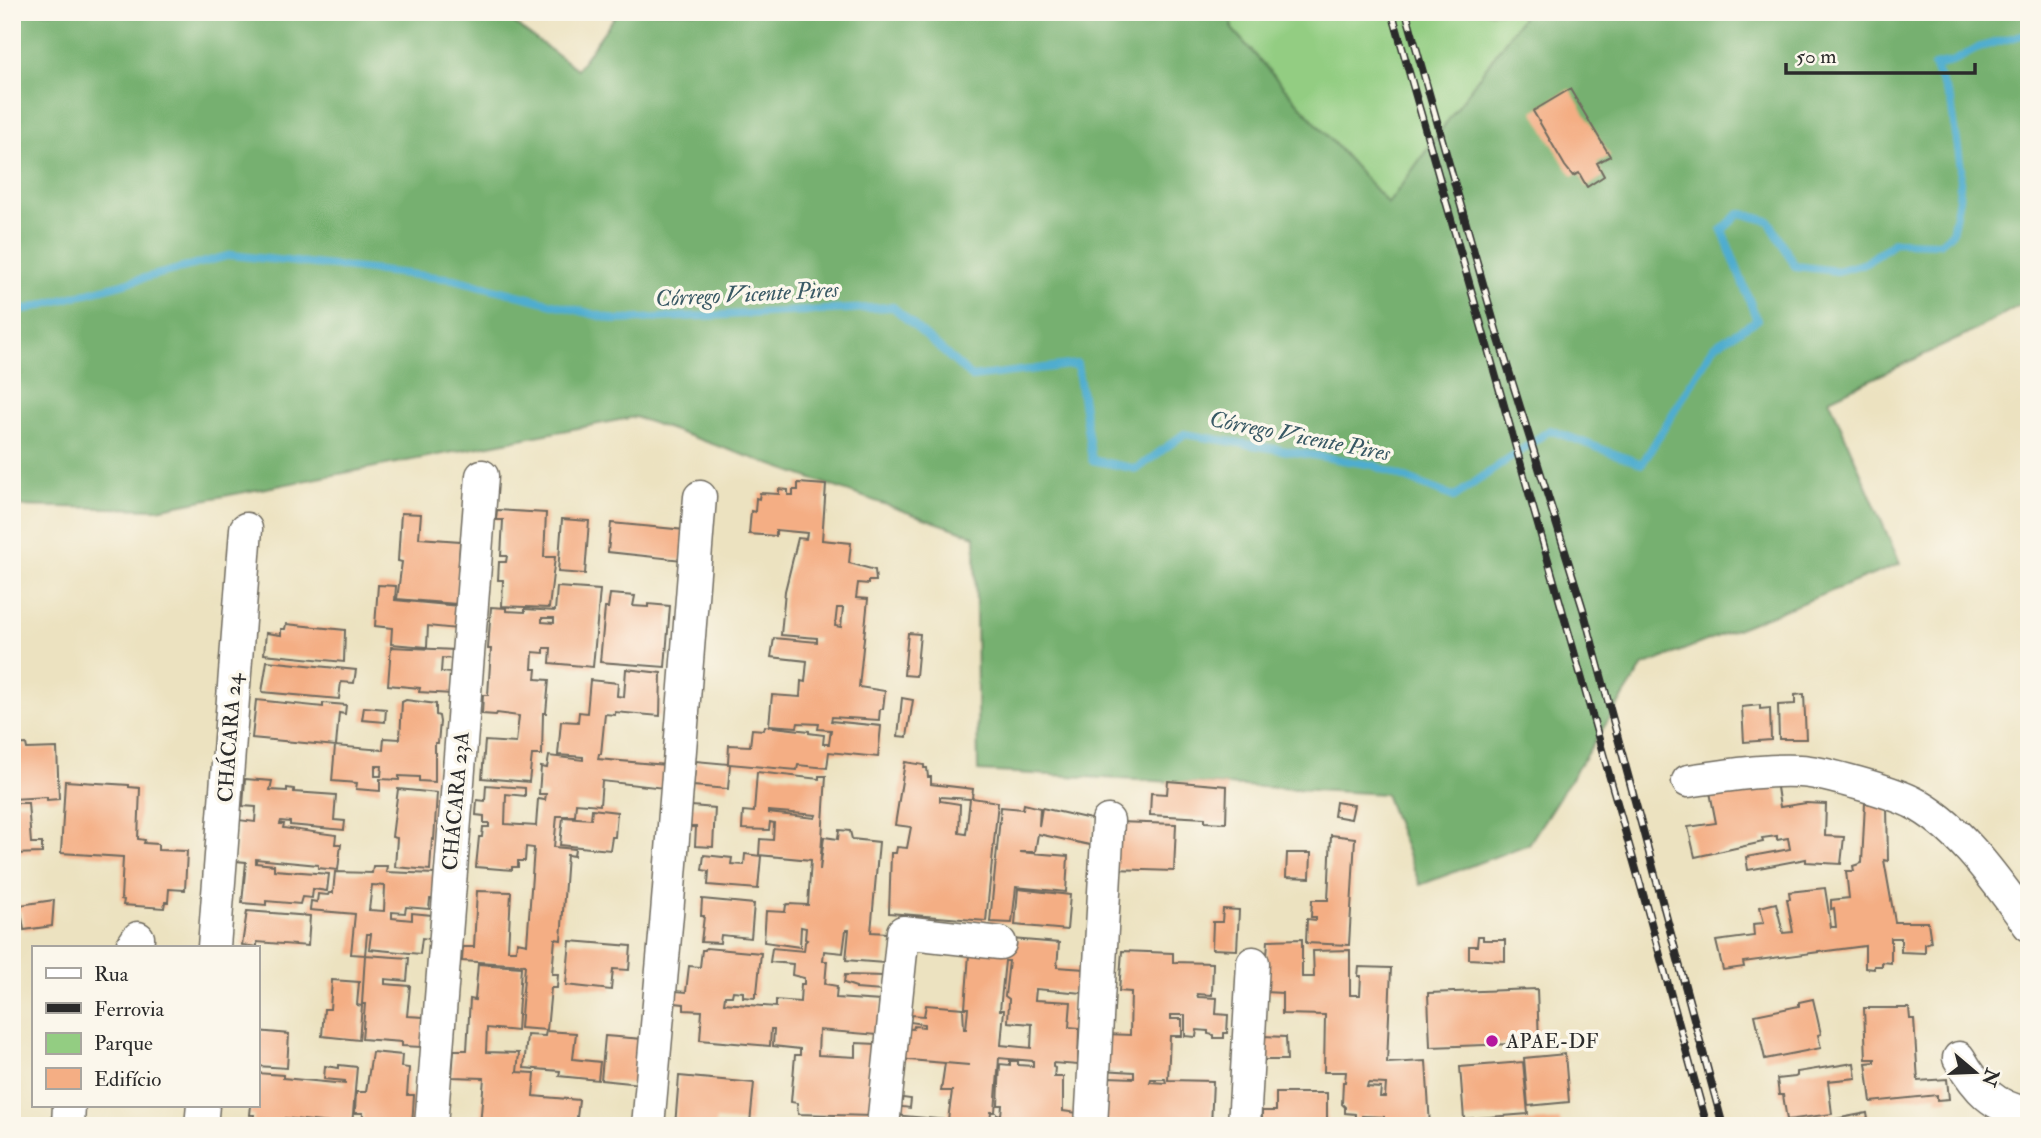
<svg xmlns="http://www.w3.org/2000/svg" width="2041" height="1138" viewBox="0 0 2041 1138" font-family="'IM FELL Double Pica',serif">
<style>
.green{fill:#93cd82;stroke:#5f7c56;stroke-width:2}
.forest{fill:#76b070;stroke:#506e4e;stroke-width:2}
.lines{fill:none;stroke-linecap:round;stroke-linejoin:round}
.stream{stroke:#50adcf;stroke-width:8}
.building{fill:#f4ae84;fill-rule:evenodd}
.minor-casing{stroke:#6f6b5f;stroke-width:35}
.minor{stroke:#fff;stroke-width:32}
.rail-casing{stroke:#2b2b2b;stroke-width:8}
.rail{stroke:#fbf7ec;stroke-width:5;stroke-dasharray:16;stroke-linecap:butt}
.poi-dot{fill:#b5179e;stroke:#fbf7ec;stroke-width:2.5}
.labels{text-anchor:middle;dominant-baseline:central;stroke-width:7;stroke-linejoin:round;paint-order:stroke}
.street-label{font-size:21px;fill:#2b2b2b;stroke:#fbf7ec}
.poi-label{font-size:21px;fill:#2b2b2b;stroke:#fbf7ec;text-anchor:start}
.water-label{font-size:23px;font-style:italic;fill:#385864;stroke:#fbf7ec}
</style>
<rect width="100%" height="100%" fill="#fbf7ec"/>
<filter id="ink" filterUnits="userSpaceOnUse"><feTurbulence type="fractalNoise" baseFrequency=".0143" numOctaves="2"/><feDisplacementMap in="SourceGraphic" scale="14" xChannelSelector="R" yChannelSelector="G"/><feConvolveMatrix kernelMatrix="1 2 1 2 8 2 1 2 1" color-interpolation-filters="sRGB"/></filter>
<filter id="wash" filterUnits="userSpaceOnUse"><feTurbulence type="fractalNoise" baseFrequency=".00686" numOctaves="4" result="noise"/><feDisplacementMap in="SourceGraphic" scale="28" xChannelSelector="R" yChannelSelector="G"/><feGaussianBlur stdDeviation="1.57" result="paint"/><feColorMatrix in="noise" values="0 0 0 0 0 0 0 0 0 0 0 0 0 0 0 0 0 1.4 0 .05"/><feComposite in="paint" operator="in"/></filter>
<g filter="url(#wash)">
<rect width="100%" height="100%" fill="#ece2c0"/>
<path class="green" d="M1232,12H1526L1388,204L1232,29Z"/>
<path class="forest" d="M12,12H498L577,69L618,12H1232V29L1388,204L1526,12H2029V300L1964,336L1829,399L1900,564L1643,666L1529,844L1420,885L1385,794L978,771L975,536L635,417L157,509L12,506Z"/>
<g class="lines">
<path class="stream" d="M12,313L231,255L454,279L616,320L893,307L972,377L1077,364L1092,460L1137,469L1184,434L1373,465L1454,497L1550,430L1642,464L1714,346L1757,320L1722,230L1740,213L1769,221L1795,266L1837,271L1866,263L1894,242L1940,243L1952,233L1959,199L1961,168L1951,102L1934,66L1952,62L1980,47L2029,33"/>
</g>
<g id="blocks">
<path class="building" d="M1570,89L1610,156L1597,163L1604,176L1587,187L1579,173L1573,176L1565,166L1533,111Z
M798,483L826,485L822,540L851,543L849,563L875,570L876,581H868V584L858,583L856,598L868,599L859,687L885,691L883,709H880L879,720L832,717L831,721L881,726L878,757L829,752L827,768L798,765L797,770L730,764L728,789L693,786L696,761L728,764L729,745L750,746L752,729L764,730L765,726L809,731V733L824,735L823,744H829L831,730L818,729L819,724L798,723L797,727L769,725L772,695L800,697L801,681L805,682L807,661L771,657L774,638L817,642V638L781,635L785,591L798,538L806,539L807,533L776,530V536L749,534L751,511L755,512L756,498L759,499L760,493L779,494V489L788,490V495H793V490H798ZM837,608H843L841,627L835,626Z
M497,510L546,513L544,557H555L549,608L502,606L503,580H498L499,562H506L507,556H501L503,520H496Z
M401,513L421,514L419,538L460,541L457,604L397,599L402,562L398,561Z
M562,519L589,521L585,574L558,572Z
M611,523L685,530L682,560L608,552Z
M378,585L396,586L395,600L459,606L457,629L428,626L427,647L391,644L392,628L375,626Z
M557,587L600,590L593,667L550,663L551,648H544V653L533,652L532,669H537L536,679L549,680L546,713H543L542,755H532L529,782L482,778L485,741L516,743L519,716L497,713L496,715L482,714L483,695H488L491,649H488L491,607L506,608V611L525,612V609L555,611ZM542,618H554V623L542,622Z
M610,594L635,596L633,606L648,607V604L670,606L665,667L600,662L605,608H608Z
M286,624L345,630L344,662L264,654L266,633L281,635V629H285Z
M908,633L920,634L916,676L904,675Z
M391,647L455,650V659L442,658L441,672L453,673L452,694L419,692L420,688L388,685Z
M267,661L356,670L354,683L341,682L339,699L262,692Z
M626,669L661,673L660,716L615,712V715L605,714L601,754H599L598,759L666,765L664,788L602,781L600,805L576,803L575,816H557L554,847L575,849L574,856L567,855L561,940L555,939L552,974H558L557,988H551L547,1030L520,1028L525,965L462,961L463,947H474L477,891L511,892L508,950H516L517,942L527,944L534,848L526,847L525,861H518V867H512V870L476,867L479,837H482L483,827H489V823H484V816L476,815L477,800L485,801L486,785L525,788V796L506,794L505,824L536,826L538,799L545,800L546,794H539L541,767L547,768L549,756L583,760V757L558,755L561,721L578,722L579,712L587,713L590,680L618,683L617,696L624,697Z
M1804,694L1806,739H1779L1778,705L1795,704V695Z
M902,698L913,700L907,737L898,736Z
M256,700L323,707V703L346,705L345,714L339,713L336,746L252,738Z
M406,700L436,704V715L439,716L440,722L438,743H435V782L419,781V777L399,776V780L380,779V791L356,789L357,783L332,781L335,746L383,750L384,738L400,739L402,702ZM375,766H382L381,776H375Z
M1760,705V709L1770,708L1771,740L1744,742L1742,707Z
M364,707L386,709L385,722L362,720Z
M26,744L27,749L57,748L59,799L47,800V797L12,799V745Z
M905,762L924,765V768H927L928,777H931V784L973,789L972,798L998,802L986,921L889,913L891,853H896L897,847L907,848L911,827L895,825ZM940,797L970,799L966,834L959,833L960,804L940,801Z
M757,772L819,779V776H826L820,870L824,837L838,839L839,830L850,831L852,839L879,842L871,932L887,933L884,963L846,960L849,930H846L843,953L824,951L823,961H827L825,984L837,986L836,998L881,1001L878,1035L819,1030L818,1055L856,1057V1043L877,1044L871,1116L798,1114L797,1103L791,1102L795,1055H800V1049L773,1046L774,1029H771L770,1046L700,1040L702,1011L684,1010V1004L675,1003L676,991L686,992L689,966L700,967L702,950H705L706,948L761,953L757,993H755V998L743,997V992L733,991L732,996H725L724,1003L776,1007V1000L800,1002L801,984H804V978L792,975L793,964L770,962L772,948L804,951L805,942L807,940L805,939L806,928L801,927L800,947L764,942L766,911L785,912L786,905L788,904L808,905L811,860L759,855L760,839L773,840L774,823L770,822L769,830L742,829L743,811L754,812ZM768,811L816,815L815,818L768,813Z
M245,779L272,781L270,790L287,791V788L294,789V792L336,795L334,820L345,821L344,830L290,825V822L281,821L280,824H284L283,828L336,835L335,844H341L338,870L318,868V865L256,859V863L274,865V870L329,874L327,891L313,889L312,898L302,897L300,904L266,901V905L242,903L246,862L236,861L239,820L255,822L256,807L243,806Z
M65,781L129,785V787L140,788L138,839L145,840L144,843L158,844V850L187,851L185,890L169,889L168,902H165L164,908L123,905L124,900L121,899L123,857L61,853Z
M1168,781L1227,786L1226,823L1205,822V818L1150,815L1151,793L1167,794Z
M1776,781L1780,807L1806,803L1826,804L1825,836L1844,837L1841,864L1806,862V859L1748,870L1746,857L1790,849L1788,838L1777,840V836L1762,838L1763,842L1695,857L1688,827L1716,823L1710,792Z
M398,789L437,793L434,840L432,839L430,870L395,867L397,838L392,837Z
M1336,802L1354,805L1351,819L1334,816Z
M12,803H28L31,843H42V853L12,854Z
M1865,803L1887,806L1888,861L1884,860L1895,922H1928L1931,942L1925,944V953L1901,952V938H1891V963L1882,962V966H1874V969L1865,968V946L1743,962L1744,967L1723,970L1716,941L1754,936L1753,924L1764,923L1760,907L1776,903L1783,933L1793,932L1787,899H1790L1789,892L1825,888L1831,927H1836L1834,908L1831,909V900L1849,898L1846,871H1854L1853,866L1862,863Z
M1024,804L1040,808L1039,826L1042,808L1095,820L1090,845L1038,834L1035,852H1019L1068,856L1066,892L1016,887L1012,923L990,922L1001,807L1023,809Z
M691,806L715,808L713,847L695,846L696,827H690Z
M592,809L617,812L615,837H612L610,850L560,845L563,817L591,819Z
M1117,822L1176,824L1174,871L1114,869Z
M1331,835L1355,838L1349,945L1306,943L1307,919L1316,920V917H1311L1312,900H1328Z
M1287,853H1311L1310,878L1286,877Z
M745,854L761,856L758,889L708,885L709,871L702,870L704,855L732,858L731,864L744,865Z
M373,866H387L386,872L435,874L433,899H430L429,909L406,907L405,913L392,912V918L412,920V913L432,915L430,939L422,938L420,954L369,949L371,934H367L365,955L351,954L355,914L310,910L311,901L317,902L318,894L328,895L329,893H333L335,872L372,873ZM372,885L385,886L384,911L369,910Z
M1018,889L1070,895L1067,930L1015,925Z
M702,899L754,904L751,938L721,935L720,943L701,942L704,916H701Z
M54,900L52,926L24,930L21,911L14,912L13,906Z
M1223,909L1239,910L1237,950L1212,949L1213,922H1222Z
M247,911L310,916L308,946L257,942V947L242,945Z
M1478,936H1483V940H1505V961L1469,959V946H1477Z
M1011,939L1059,943L1057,967L1085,969L1083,993L1036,989L1035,1000L1071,1002L1069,1027L1079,1028L1078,1065L1053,1063V1067L1055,1068L1054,1077H1063V1111L1078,1113L1077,1126H996L997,1114L1001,1115L1002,1105H998L1000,1064L1010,1065V1061H1018V1065L1033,1066V1061L999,1058L995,1112H991L990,1123H993V1126H893L894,1115L948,1120L952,1091H941L945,1063L969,1065L898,1059L901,1028L913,1029L914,1026L924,1027V1024L910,1022L911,1015L924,1016L926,1005L963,1008L964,1029H966L968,1008H965L969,954ZM1005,961H1009L1005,996L1009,999L1008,1022L1032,1024L1031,1048L1001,1045L1004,1010H1000Z
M1302,939V977H1314L1313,951L1350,950V995H1360L1361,976H1358L1359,967L1391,968L1387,1063L1426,1061L1430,1126H1384V1117L1362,1116V1119H1355V1114L1345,1113V1107L1342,1104L1343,1082H1345L1346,1072H1324L1325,1015L1282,1014V993L1265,992L1268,940ZM1368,1083L1386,1084L1385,1097H1380L1381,1088L1367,1087Z
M570,941L631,946L629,970L613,969L611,990L566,985Z
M1122,951L1173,953V962L1213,963L1212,995L1197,994L1198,997L1217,998L1216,1014L1228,1015L1227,1033H1224V1038H1214V1035L1208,1034V1031L1197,1030L1196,1037L1185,1036V1015H1171V1019H1182V1036H1170L1168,1080L1213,1081L1211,1126L1101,1121L1108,1077L1134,1078V1072L1103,1070L1106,1034L1130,1035L1131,992L1119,991ZM1151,1079H1165L1166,1083L1150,1082Z
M365,955L409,958L407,981L385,979V984L410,986L407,1016L424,1017L422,1047L402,1046V1042L362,1039L365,1004H362Z
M478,964L521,967L517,1031L487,1028L486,1052L519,1053L517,1072L535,1073L533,1096L579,1100L576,1126H480L484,1078L452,1077L454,1050H467L470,999L475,1000Z
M845,975L884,976L882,991L856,989V987L844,983Z
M332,980L359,982L357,1005L362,1006L359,1040L322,1036L324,1009H330Z
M1537,989L1539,1043L1430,1047L1428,993Z
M1813,999L1821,1034L1818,1035L1821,1048L1765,1059L1755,1015L1799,1006V1002Z
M1864,1008H1909L1910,1019H1914L1918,1081L1947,1079L1949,1099L1937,1100V1095L1871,1102L1866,1063L1875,1062V1059H1866Z
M257,1031L289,1034L287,1068L257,1066Z
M546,1031L576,1033L573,1059L600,1062L598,1080L559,1076L560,1071L524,1068L527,1035L545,1036Z
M605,1036L643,1039L640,1084L601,1080Z
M1263,1036L1286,1037L1287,1060H1261Z
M372,1052L402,1055L401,1067L409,1068L407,1095H414L412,1126H362L363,1113H355L356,1092H366Z
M1565,1054L1569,1102L1528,1106L1524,1058Z
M1523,1062L1528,1114L1464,1119L1460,1067Z
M1854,1063L1856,1078L1828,1081L1832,1114L1787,1120L1783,1095H1779L1777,1079L1795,1077L1797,1076V1072Z
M339,1065L357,1067L352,1125L338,1126V1124L284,1118L328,1124V1126H253L254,1115H250L251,1105H257V1073L283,1075V1078L345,1084V1081L324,1079L325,1066L339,1068Z
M679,1076L754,1083L750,1123L716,1120L715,1126H675Z
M1276,1093H1327V1126H1262V1111H1276Z
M895,1097L911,1099L910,1108L894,1106Z
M1867,1113L1869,1126H1815L1814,1123Z
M1560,1120L1561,1126H1499V1124Z"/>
</g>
</g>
<g filter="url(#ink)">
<use href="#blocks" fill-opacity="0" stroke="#6f6b5f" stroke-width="2"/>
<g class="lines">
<g class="minor-casing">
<path id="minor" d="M1688,781C1725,776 1763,769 1800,771C1819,772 1838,778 1857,783C1875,788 1895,794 1912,802C1960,826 1998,883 2029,925
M132,947L138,938
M214,947L246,529
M1959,1058C1977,1089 1993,1107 2029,1114
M68,1126L69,1105
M201,1126L203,1105
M431,1126L482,476
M648,1126L667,914L700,497
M883,1126L903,932L1000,943
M1091,1126L1108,821
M1244,1126L1253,963"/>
</g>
<use href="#minor" class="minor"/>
<g class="rail-casing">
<path id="rail" d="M1392,12L1645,901L1707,1126
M1406,12L1497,333L1583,609L1723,1126"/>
</g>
<use href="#rail" class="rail"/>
</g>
</g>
<circle class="poi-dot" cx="1492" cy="1041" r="7"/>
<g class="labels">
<g class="street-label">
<text transform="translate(230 738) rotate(-86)">CHÁCARA 24</text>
<text transform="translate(456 801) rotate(-85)">CHÁCARA 23A</text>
</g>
<g class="poi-label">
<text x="1506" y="1041">APAE-DF</text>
</g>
<g class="water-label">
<text transform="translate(747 294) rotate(-3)">Córrego Vicente Pires</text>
<text transform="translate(1300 436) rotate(11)">Córrego Vicente Pires</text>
</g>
</g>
<rect width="2041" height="1138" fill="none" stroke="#fbf7ec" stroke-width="42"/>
<rect x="32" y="946" width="228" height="161" fill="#fbf7ec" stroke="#a8a59f" stroke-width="2"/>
<rect x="46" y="968" width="35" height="10" fill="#ffffff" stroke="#a8a59f" stroke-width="2"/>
<text x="94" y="981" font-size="21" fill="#2b2b2b">Rua</text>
<rect x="46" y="1003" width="35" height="10" fill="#2b2b2b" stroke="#a8a59f" stroke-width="2"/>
<text x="94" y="1016" font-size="21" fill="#2b2b2b">Ferrovia</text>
<rect x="46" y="1033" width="35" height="21" fill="#93cd82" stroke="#a8a59f" stroke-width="2"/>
<text x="94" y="1050" font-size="21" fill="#2b2b2b">Parque</text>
<rect x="46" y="1068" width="35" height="21" fill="#f4ae84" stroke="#a8a59f" stroke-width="2"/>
<text x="94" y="1086" font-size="21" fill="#2b2b2b">Edifício</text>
<g transform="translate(1975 1072) rotate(109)" stroke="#fbf7ec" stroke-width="5" paint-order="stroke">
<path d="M0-5L12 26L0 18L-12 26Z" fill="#2b2b2b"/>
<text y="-10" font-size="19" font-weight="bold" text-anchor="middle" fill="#2b2b2b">N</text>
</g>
<path d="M1786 63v10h189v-10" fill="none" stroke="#2b2b2b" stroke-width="3.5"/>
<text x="1796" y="63" font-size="21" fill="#2b2b2b" stroke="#fbf7ec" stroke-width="5" paint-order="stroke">50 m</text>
</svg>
